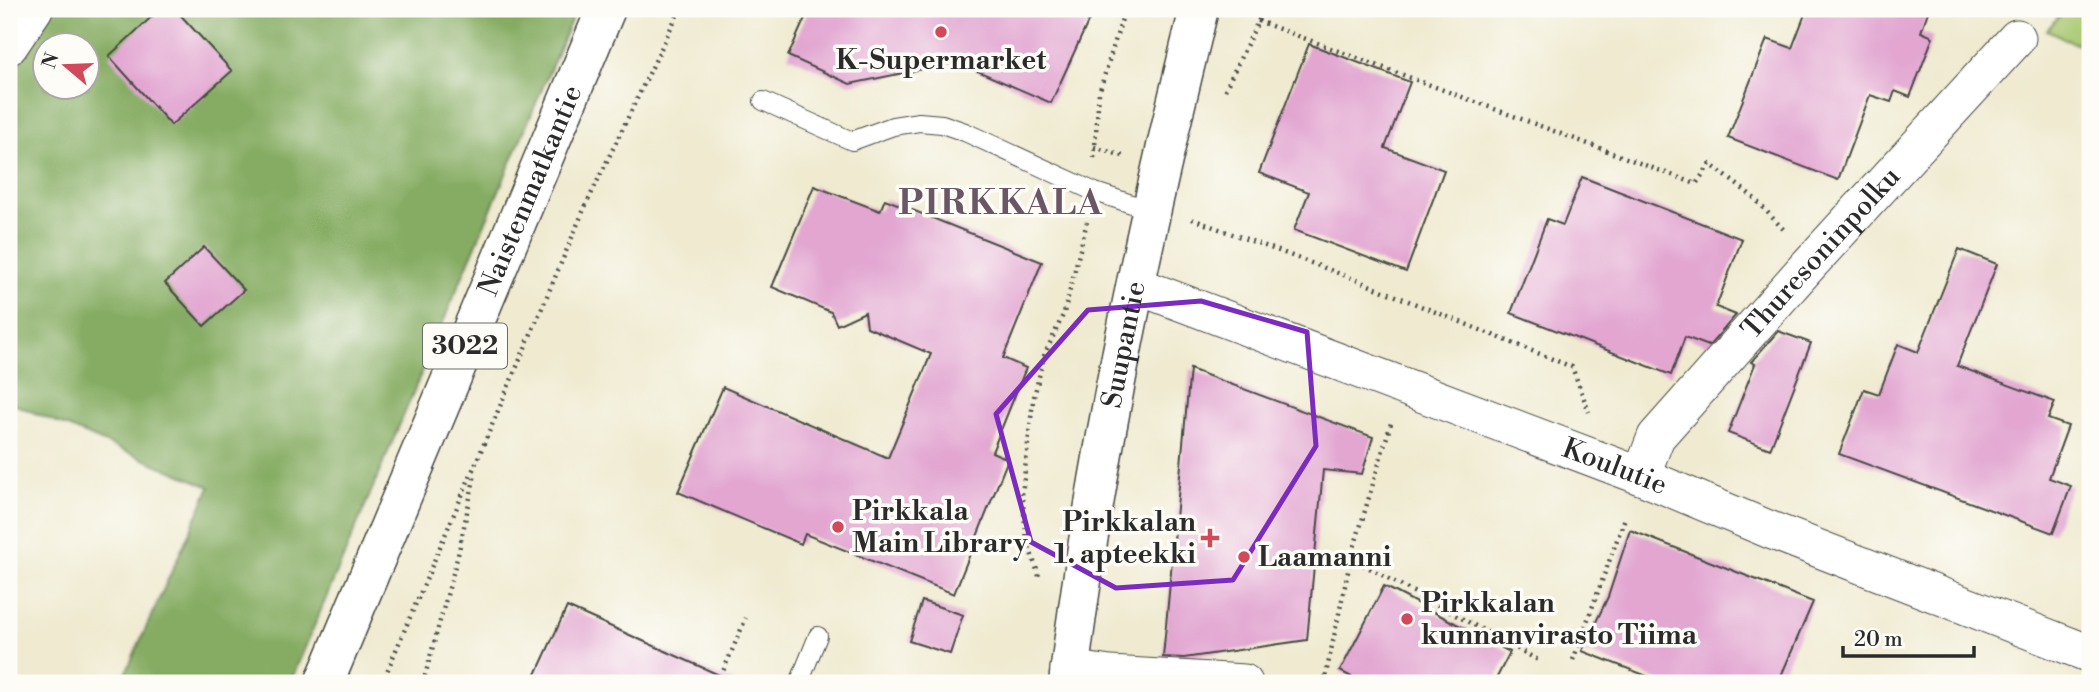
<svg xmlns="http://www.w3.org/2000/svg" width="2099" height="692" viewBox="0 0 2099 692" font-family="'Libre Bodoni',serif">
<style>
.green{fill:#a7c870;stroke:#697a4e;stroke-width:2}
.forest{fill:#85ac62;stroke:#586c46;stroke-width:2;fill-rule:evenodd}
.building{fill:#e2a6d1}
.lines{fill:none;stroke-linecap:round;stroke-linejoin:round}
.lane-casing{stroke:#484844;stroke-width:20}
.street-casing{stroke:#484844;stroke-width:39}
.secondary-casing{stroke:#484844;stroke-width:41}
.primary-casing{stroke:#484844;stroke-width:41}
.path{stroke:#484844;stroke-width:4.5;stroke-dasharray:2 5;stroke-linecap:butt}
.lane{stroke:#fff;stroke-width:18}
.street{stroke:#fff;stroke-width:37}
.secondary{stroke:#fff;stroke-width:38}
.primary{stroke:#fff;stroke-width:38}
.marked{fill:none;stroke:#7b2cbf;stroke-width:5;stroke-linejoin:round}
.poi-dot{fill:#d1495b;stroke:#fdfcf7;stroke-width:2.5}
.labels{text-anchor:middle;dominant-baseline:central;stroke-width:7;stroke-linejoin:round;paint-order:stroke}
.shield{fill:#fdfcf7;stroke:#6a6a68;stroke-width:2}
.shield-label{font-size:26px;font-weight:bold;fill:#2b2b2b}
.poi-label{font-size:28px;font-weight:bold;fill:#2b2b2b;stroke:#fdfcf7;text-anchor:start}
.street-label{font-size:28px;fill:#2b2b2b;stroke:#fdfcf7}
.district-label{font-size:35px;font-weight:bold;letter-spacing:2px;fill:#6b5665;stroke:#fdfcf7}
</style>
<rect width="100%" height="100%" fill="#fdfcf7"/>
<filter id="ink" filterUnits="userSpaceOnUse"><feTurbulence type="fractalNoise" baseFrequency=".0143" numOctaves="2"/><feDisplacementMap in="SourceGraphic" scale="14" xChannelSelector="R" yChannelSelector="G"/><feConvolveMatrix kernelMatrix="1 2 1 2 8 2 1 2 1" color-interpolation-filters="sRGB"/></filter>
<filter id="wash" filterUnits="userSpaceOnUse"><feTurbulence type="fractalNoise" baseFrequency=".00686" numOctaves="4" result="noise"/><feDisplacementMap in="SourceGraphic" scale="28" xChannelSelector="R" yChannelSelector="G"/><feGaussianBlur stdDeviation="1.57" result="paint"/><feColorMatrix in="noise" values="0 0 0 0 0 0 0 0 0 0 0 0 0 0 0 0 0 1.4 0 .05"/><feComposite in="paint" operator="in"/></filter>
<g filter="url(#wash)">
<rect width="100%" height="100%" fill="#efead0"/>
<path class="green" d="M2065,9H2090V51L2047,30Z"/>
<path class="forest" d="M52,9H576L290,683H121L210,487L9,402V79ZM46,46H88V88H46Z"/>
<g id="blocks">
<path class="building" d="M160,9H175L232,71L171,125L109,56Z
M809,9H1094L1051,103L957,62L850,84L788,56Z
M1807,9H1929L1921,32L1933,37L1910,97L1895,91L1891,102L1870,95L1838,180L1728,138L1767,39L1792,48Z
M1309,44L1410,82L1385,148L1444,170L1406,272L1294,230L1309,192L1259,173Z
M1582,177L1742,239L1716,307L1736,315L1709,346L1685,337L1671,375L1511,313L1547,219L1563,225Z
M814,186L880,211L885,199L1042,262L1003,358L1026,368L992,452L1008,459L954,594L805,534L801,544L678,492L723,387L888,458L931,354L867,327L865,312L837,325L831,312L772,287Z
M204,247L244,290L204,326L165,283Z
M1959,249L1997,264L1957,366L2055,402L2048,419L2068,426L2049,478L2071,486L2053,533L1839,454L1864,389L1879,394L1898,344L1918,352Z
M1778,331L1811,343L1770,449L1728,433L1755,364L1751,362Z
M1190,369L1373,437L1362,474L1323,470L1307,640L1184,658L1163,657Z
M1630,530L1813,602L1778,683H1665L1582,651L1608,597Z
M1384,586L1510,652L1494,683H1363L1340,671Z
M922,601L963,615L950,654L909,641Z
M567,607L737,683H532Z"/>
</g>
</g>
<g filter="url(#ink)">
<use href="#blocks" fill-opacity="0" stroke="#484844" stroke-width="2"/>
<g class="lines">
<g class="lane-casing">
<path id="lane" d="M763,101L852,141L893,126L919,122L942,124L965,132L1095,192L1150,210
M799,683L818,636"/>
</g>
<g class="street-casing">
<g id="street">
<path d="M9,46L34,9"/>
<path id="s1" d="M1135,285L1641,476L1768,529L2090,654"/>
<path id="s2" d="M1641,476L1656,437L1805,269L2017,38"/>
<path d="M1069,669L1110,675L1244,683"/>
</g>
</g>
<g class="secondary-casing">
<g id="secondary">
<path id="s3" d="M1068,683C1096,456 1144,231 1199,9"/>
</g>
</g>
<g class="primary-casing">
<g id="primary">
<path id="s4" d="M324,683L606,9"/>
</g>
</g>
<path class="path" d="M1258,21L1696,184L1710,164L1752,196L1785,231
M1225,90L1264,9
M1094,147L1123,156
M1094,158L1099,93L1125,9
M1192,219L1349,277L1572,367L1589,412
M1351,558L1538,660
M1039,576L1027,541L1022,495L1033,401L1044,356L1064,313L1087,222
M1573,660L1625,518
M382,683L585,207L680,9
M423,683L458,555L475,474
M718,683L746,618
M1324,683L1351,558L1391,423"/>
<use href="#lane" class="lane"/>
<use href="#street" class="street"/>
<use href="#secondary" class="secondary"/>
<use href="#primary" class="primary"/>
</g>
</g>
<path class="marked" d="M1201,301L1307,332L1316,446L1233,580L1116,588L1031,542L996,414L1088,310Z"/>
<g class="poi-dot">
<circle cx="941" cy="32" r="7"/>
<circle cx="838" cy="527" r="7"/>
<path d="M1206.5 527.5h7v7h7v7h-7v7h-7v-7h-7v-7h7z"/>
<circle cx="1244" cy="557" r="7"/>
<circle cx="1407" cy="619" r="7"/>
</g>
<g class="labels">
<rect class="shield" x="423" y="323.5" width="84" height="45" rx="5"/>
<g class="shield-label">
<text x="465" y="346">3022</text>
</g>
<g class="poi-label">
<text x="941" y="60" text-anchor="middle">K-Supermarket</text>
<text x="852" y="511">Pirkkala<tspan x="852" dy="32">Main Library</tspan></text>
<text x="1196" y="522" text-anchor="end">Pirkkalan<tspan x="1196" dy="32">1. apteekki</tspan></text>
<text x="1258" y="557">Laamanni</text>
<text x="1421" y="603">Pirkkalan<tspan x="1421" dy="32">kunnanvirasto Tiima</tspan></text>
</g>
<g class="street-label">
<text stroke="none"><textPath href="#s4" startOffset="534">Naistenmatkantie</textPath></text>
<text stroke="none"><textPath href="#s2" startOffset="289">Thuresoninpolku</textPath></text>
<text stroke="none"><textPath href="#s3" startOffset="343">Suupantie</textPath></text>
<text stroke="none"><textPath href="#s1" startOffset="513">Koulutie</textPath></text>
</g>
<g class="district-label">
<text x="1001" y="203">PIRKKALA</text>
</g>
</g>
<rect width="2099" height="692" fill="none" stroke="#fdfcf7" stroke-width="35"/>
<g transform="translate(66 66) rotate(289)"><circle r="33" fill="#fdfcf7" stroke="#a9a8a5" stroke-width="2"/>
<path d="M0-5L12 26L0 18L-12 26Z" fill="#d1495b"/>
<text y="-10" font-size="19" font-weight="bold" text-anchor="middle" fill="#2b2b2b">N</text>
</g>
<path d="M1843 646v10h131v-10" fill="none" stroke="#2b2b2b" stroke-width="3.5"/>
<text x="1854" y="646" font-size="21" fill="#2b2b2b" stroke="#fdfcf7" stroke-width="5" paint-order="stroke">20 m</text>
</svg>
